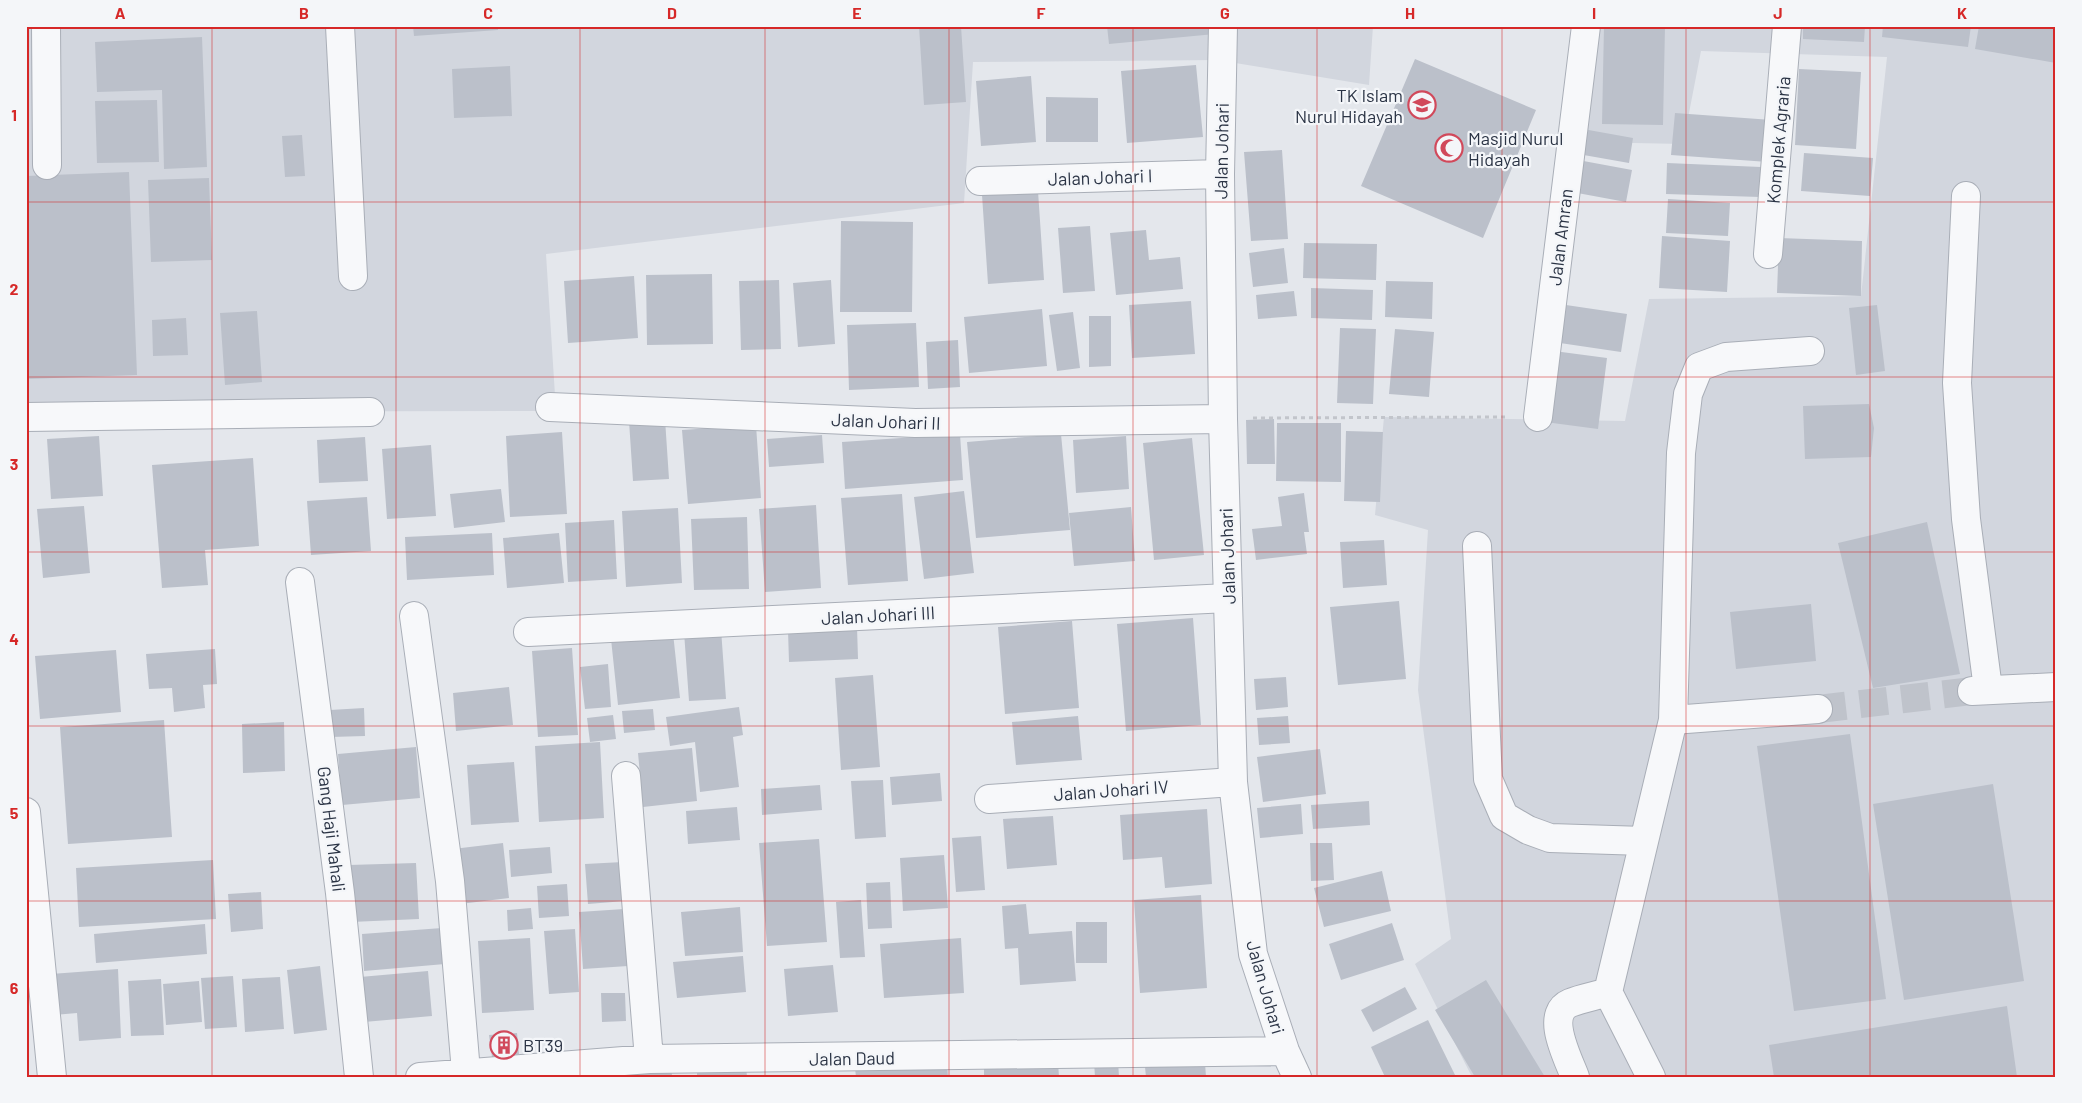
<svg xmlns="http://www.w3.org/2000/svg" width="2082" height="1103" viewBox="0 0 2082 1103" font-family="Barlow,sans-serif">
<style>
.built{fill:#d2d6de}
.building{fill:#bbc0ca}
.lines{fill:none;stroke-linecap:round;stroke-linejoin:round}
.minor-tunnel{stroke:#bfc3cb;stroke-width:28;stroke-dasharray:28 14;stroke-linecap:butt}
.minor-casing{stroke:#a9aeb7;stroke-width:30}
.path{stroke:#c2c5cb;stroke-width:3;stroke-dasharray:4 4;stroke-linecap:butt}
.minor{stroke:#f7f8fa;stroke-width:28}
.grid{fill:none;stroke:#d62828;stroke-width:1;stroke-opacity:0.55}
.labels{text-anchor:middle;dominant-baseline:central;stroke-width:4.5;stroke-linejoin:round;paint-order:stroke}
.poi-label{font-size:18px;fill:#2b3445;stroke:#f4f6f9;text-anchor:start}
.street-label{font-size:18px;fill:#2b3445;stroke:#f4f6f9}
.neatline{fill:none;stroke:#d62828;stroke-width:2}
.grid-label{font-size:16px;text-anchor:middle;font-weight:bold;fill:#d62828}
</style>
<rect width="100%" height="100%" fill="#e4e7ec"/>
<path class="built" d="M26,26H1373L1369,85L1217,60L973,62L964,203L546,254L556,411L26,412Z
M1595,26H2056V1077H1472L1415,964L1451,939L1418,690L1428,530L1375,515L1384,417L1625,421L1649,299L1861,296L1887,57L1701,51L1683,144L1584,142Z"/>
<path class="building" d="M413,26H498V30L414,36Z
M919,26H961L966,102L924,105Z
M1107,26H1214L1215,34L1109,44Z
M1604,26H1665L1663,125L1602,124Z
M1803,26H1865L1864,42L1803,39Z
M1883,26H1971L1968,47L1882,37Z
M1979,26H2056V63L1975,49Z
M202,37L207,167L164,169L162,90L97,92L95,42Z
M1415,59L1536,110L1483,238L1361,186Z
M1196,65L1203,137L1127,143L1121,71Z
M510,66L512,116L454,118L452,69Z
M1799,69L1861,72L1856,149L1795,145Z
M1031,76L1036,142L981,146L976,81Z
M1046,97L1098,98V142H1046Z
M157,100L159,162L97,163L95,101Z
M1675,113L1772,120L1768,162L1671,155Z
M1583,129L1633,138L1629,163L1578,154Z
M302,135L305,176L285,177L282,136Z
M1282,150L1288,239L1251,241L1244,152Z
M1804,153L1873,158L1870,196L1801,191Z
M1578,160L1632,170L1626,202L1572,192Z
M1667,163L1761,167L1760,197L1666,194Z
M129,172L137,375L26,379V176Z
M209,178L212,260L151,262L148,180Z
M1038,191L1044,280L988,284L982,195Z
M1668,199L1730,203L1728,236L1666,233Z
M841,221L913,222L912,312H840Z
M1090,226L1095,291L1063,293L1058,228Z
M1146,230L1149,260L1180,257L1183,289L1116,295L1110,233Z
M1662,236L1730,241L1727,292L1659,288Z
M1779,238L1862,241L1861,296L1777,293Z
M1304,243L1377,244L1376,280L1303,278Z
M1284,248L1288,283L1253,287L1249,253Z
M712,274L713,344L647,345L646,275Z
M634,276L638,338L568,343L564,281Z
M779,280L781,349L741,350L739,281Z
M831,280L835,344L798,347L793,283Z
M1386,281L1433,282L1432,319L1385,317Z
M1311,288L1373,290L1372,320L1311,318Z
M1294,291L1297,316L1258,319L1256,295Z
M1191,301L1195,354L1132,358L1129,305Z
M1566,305L1627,314L1621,352L1560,343Z
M1877,305L1885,371L1856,375L1849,308Z
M1042,309L1047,366L969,373L964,317Z
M257,311L262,382L225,385L220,313Z
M1073,312L1080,368L1057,371L1049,315Z
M1089,316H1111V366L1089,367Z
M186,318L188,355L153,356L152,320Z
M916,323L919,387L849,390L847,325Z
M1340,328L1376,329L1373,404L1337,403Z
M1395,329L1434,332L1429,397L1389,394Z
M958,340L960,387L928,389L926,342Z
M1554,351L1607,358L1598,429L1545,422Z
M1869,404L1874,428L1871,457L1805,459L1803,406Z
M665,419L669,479L633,481L629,421Z
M1274,419L1275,464H1247L1246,420Z
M1277,423H1341V482L1276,481Z
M756,425L761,498L688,504L682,430Z
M1346,431L1383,432L1380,502L1344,501Z
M562,432L567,514L510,517L506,436Z
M960,434L963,480L845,489L842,442Z
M1061,434L1070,530L976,538L967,442Z
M822,435L824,463L769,467L767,439Z
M99,436L103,496L51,499L47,439Z
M1126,436L1129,489L1076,493L1073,440Z
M365,437L368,481L319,483L317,440Z
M1192,438L1204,555L1154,560L1143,443Z
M431,445L436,516L387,519L382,449Z
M253,458L259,546L205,550L208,585L162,588L152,465Z
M501,489L505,522L454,528L450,494Z
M964,491L974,573L924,579L914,497Z
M1304,493L1309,532H1304L1307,554L1256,560L1252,529L1282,526L1278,497Z
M902,494L908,581L848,585L841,498Z
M367,497L371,551L311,555L307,501Z
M816,505L821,588L765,592L759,509Z
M84,506L90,573L43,578L37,509Z
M1131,507L1135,561L1074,566L1069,513Z
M678,508L682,583L626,587L622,511Z
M747,517L749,589L694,590L691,519Z
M614,520L617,579L568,582L565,523Z
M1927,522L1960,674L1873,688L1838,543Z
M492,533L494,575L407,580L405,537Z
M559,533L564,583L507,588L503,538Z
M1384,540L1387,585L1343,588L1340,542Z
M1399,601L1406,679L1338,685L1330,607Z
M1811,604L1816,661L1736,669L1730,612Z
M1193,618L1201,725L1126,731L1117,624Z
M1072,621L1079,708L1005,714L998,627Z
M857,627L858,659L789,662L788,630Z
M721,629L726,699L689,701L684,632Z
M673,633L680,698L618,705L611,639Z
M572,648L578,735L538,737L532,651Z
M215,649L217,684L203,685L205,708L174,712L172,688L149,689L146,654Z
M116,650L121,712L40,719L35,656Z
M608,664L611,707L585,709L580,667Z
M873,675L880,767L841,770L835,678Z
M1286,677L1288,707L1256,710L1254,679Z
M509,687L513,725L456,731L453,693Z
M739,707L743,735L733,737L739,787L700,792L695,742L670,746L666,717Z
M364,708L365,736L331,737L330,710Z
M653,709L655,730L624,733L622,711Z
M613,715L616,739L590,742L587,718Z
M1078,716L1082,760L1016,765L1012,722Z
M1288,716L1290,743L1259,745L1257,718Z
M164,720L172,837L68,844L60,727Z
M284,722L285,771L243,773L242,724Z
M1850,734L1886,999L1794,1011L1757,746Z
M600,742L604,818L539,822L535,746Z
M416,747L420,798L342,805L338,754Z
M692,748L697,801L643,807L638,753Z
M1320,749L1326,794L1263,802L1257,757Z
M514,762L519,822L471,825L467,765Z
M940,773L942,801L892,805L890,777Z
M883,780L886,837L855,839L851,781Z
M1993,784L2024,981L1904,1000L1873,804Z
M820,785L822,810L762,815L761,789Z
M1369,801L1370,825L1313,829L1311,805Z
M1301,804L1303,834L1260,838L1257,808Z
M737,807L740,840L688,844L686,811Z
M1207,809L1212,884L1165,888L1162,857L1123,860L1120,815Z
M1053,816L1057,865L1007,869L1003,819Z
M981,836L985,890L956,892L952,838Z
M819,839L827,942L767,946L759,843Z
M503,843L509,898L460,904L453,849Z
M1310,843H1332L1334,880L1311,881Z
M550,847L552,873L511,877L509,850Z
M944,855L948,908L903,911L900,858Z
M213,860L216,919L79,927L76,868Z
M623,862L625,901L588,904L585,864Z
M416,863L419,919L351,922L349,865Z
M1382,871L1391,911L1324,927L1314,888Z
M890,882L892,928L868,929L866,883Z
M567,884L569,916L539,918L537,886Z
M261,892L263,929L231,932L228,894Z
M1201,895L1207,988L1140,993L1134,900Z
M861,900L865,957L840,958L836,902Z
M1026,904L1029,934L1072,931L1076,981L1020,985L1018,948L1005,949L1002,906Z
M740,907L743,952L685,956L681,912Z
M531,908L533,929L508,931L507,910Z
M624,909L628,966L583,969L579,912Z
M1076,922H1107V963H1076Z
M1392,923L1404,960L1341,980L1329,944Z
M205,924L207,954L96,963L94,934Z
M442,928L445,964L364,971L362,934Z
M575,929L579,992L549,994L544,931Z
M530,938L534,1010L482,1013L478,941Z
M961,938L964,993L884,998L880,944Z
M743,956L746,992L677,998L673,962Z
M833,965L838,1012L788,1016L784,969Z
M320,966L327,1030L294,1034L287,970Z
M118,969L121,1038L79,1041L77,1013L54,1015L51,974Z
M428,971L432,1016L364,1022L360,977Z
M233,976L237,1027L205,1029L201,978Z
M280,977L284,1029L245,1032L242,979Z
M161,979L164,1035L131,1036L128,981Z
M1486,980L1545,1077H1475L1435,1010Z
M199,981L202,1022L166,1025L163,984Z
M1405,987L1417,1009L1373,1032L1361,1010Z
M601,993H625L626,1021L602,1022Z
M2007,1006L2017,1077H1774L1769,1045Z
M1428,1020L1456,1077H1385L1371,1047Z
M517,1033L519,1054L492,1057L489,1035Z
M671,1061L672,1077H614L613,1067Z
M1118,1061L1119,1077H1095L1094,1062Z
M1058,1062L1059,1077H984V1065Z
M947,1063L948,1077H856L855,1068Z
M1205,1063L1206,1077H1146L1145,1067Z
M746,1066L747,1077H697V1070Z"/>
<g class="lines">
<path class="minor-tunnel" d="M1818,709L1972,691"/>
<g class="minor-casing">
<path id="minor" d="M46,26L47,165
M340,26L353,276
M1223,26L1220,174L1223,419L1233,782L1253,954L1285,1051L1297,1077
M980,181L1220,174
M1966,196L1957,383L1966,519L1988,689
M1768,254L1787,26
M550,407L915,423L1223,419
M26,417L370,412
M1538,417L1586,26
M1477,546L1488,779L1504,816L1528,830L1550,838L1644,841
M300,582L340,893L359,1077
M414,616L450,881L466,1072
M528,632L1228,598
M1972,691L2056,687
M1673,720L1818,709
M626,776L649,1059
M989,799L1233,782
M26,812L52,1077
M420,1077L649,1059L1285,1051
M1575,1077C1568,1058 1544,1014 1570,1003C1582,998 1596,996 1608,992
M1651,1077L1608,992L1673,720L1681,453L1688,394L1699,367L1726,357L1810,351"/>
</g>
<path class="path" d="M1253,418L1507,417"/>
<use href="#minor" class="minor"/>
</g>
<path class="grid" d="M212,26V1077M396,26V1077M580,26V1077M765,26V1077M949,26V1077M1133,26V1077M1317,26V1077M1502,26V1077M1686,26V1077M1870,26V1077M26,202H2056M26,377H2056M26,552H2056M26,726H2056M26,901H2056"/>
<defs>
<g id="school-ring" transform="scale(1.4375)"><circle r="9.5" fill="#f4f6f9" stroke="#d1495b" stroke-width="1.5"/><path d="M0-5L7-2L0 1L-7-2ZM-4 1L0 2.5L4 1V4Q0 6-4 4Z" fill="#d1495b"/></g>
<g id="mosque-ring" transform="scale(1.4375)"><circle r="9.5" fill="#f4f6f9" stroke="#d1495b" stroke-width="1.5"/><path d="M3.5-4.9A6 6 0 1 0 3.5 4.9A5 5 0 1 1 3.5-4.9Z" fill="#d1495b"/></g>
<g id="building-ring" transform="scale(1.4375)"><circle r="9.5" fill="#f4f6f9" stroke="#d1495b" stroke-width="1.5"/><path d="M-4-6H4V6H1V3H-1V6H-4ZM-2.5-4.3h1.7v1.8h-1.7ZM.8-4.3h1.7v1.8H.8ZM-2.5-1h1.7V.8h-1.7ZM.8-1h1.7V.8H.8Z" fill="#d1495b"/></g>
</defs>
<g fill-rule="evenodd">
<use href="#school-ring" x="1422" y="105"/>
<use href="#mosque-ring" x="1449" y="148"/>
<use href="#building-ring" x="504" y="1045"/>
</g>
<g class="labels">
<g class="poi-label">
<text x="1403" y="95" text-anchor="end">TK Islam<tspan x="1403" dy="21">Nurul Hidayah</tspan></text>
<text x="1468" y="138">Masjid Nurul<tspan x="1468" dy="21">Hidayah</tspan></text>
<text x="523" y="1045">BT39</text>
</g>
<g class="street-label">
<text transform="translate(1778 140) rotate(-85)">Komplek Agraria</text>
<text transform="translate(1221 151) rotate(-89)">Jalan Johari</text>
<text transform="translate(1100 177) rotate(-2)">Jalan Johari I</text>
<text transform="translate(1560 237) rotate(-83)">Jalan Amran</text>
<text transform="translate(886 421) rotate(2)">Jalan Johari II</text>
<text transform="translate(1227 556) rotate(-92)">Jalan Johari</text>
<text transform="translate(878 615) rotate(-3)">Jalan Johari III</text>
<text transform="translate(1111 790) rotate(-4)">Jalan Johari IV</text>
<text transform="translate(332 829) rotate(83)">Gang Haji Mahali</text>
<text transform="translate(1266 987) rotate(74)">Jalan Johari</text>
<text transform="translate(852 1058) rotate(-1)">Jalan Daud</text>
</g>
</g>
<rect width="2082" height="1103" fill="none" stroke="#f4f6f9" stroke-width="55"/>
<rect x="28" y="28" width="2026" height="1048" class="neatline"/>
<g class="grid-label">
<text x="120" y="19">A</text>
<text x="304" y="19">B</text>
<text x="488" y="19">C</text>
<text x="672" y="19">D</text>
<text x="857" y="19">E</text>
<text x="1041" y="19">F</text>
<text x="1225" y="19">G</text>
<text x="1410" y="19">H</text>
<text x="1594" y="19">I</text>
<text x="1778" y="19">J</text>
<text x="1962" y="19">K</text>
<text x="14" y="121">1</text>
<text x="14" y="295">2</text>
<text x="14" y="470">3</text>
<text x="14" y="645">4</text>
<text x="14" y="819">5</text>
<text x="14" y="994">6</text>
</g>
</svg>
